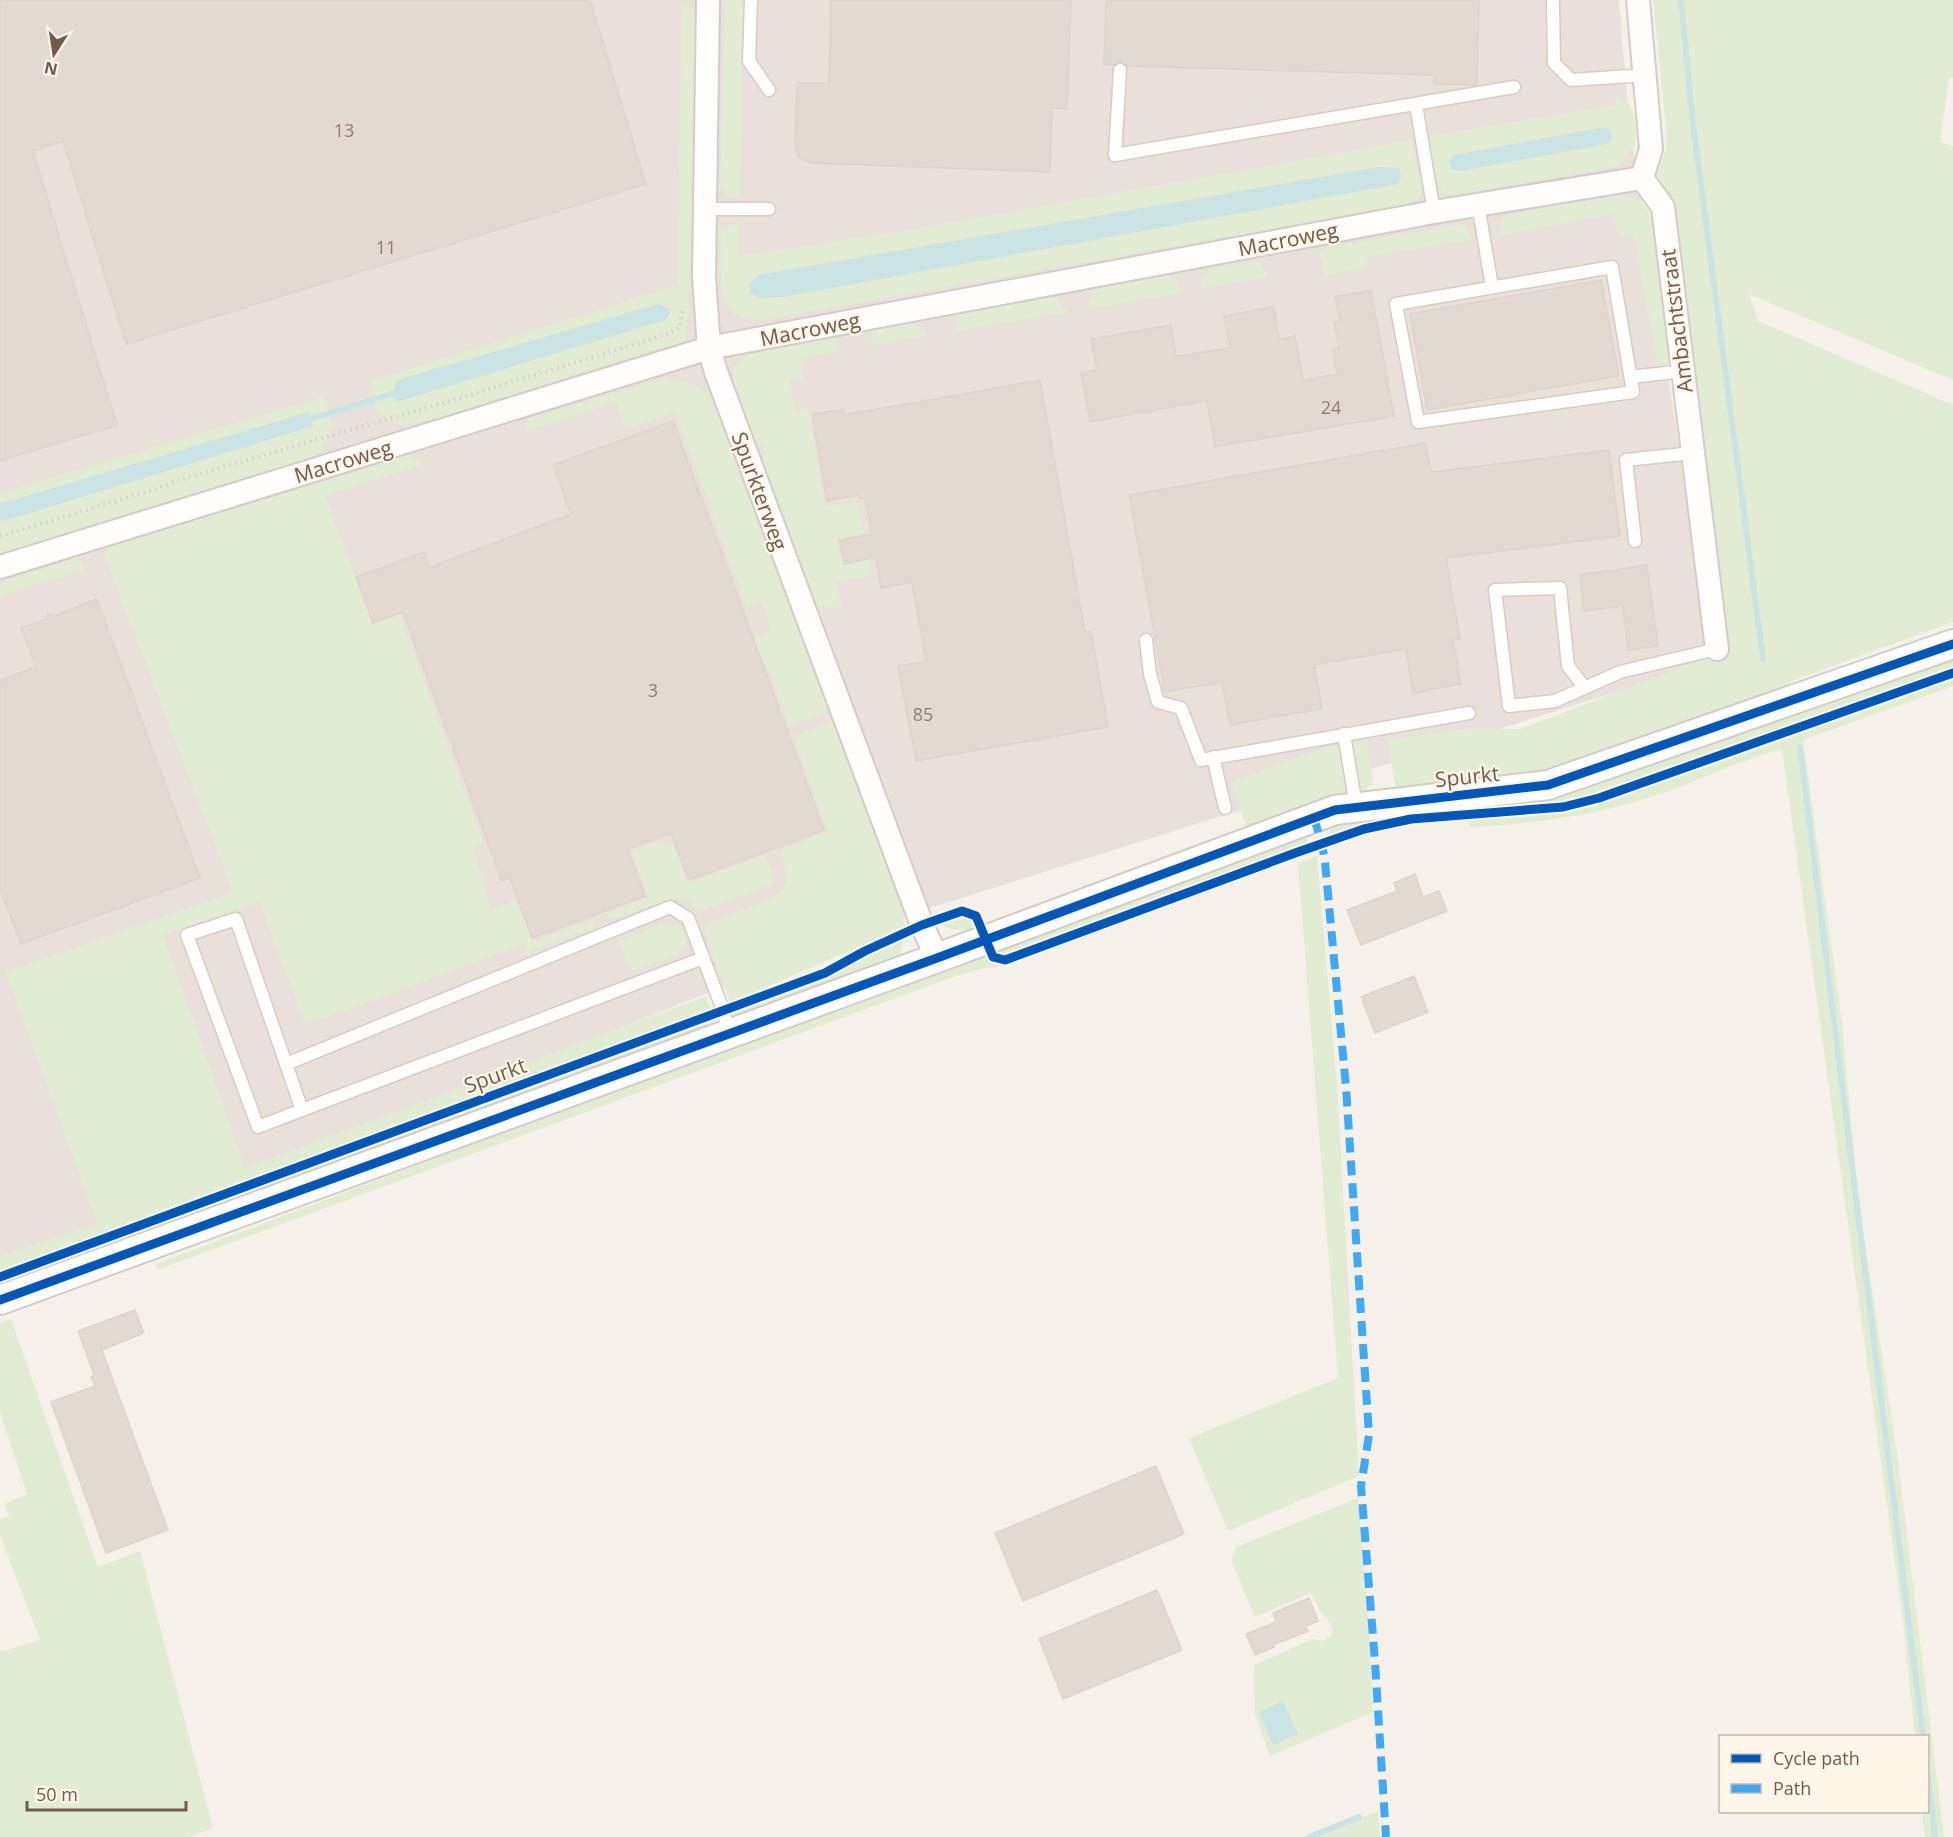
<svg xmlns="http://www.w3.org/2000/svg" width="1953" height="1837" viewBox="0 0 1953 1837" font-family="'Open Sans',sans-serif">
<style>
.industrial{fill:#e8e1d9}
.green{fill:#e1ecd3;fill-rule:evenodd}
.water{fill:#cae3e5}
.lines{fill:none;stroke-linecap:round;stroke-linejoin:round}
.stream{stroke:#cae3e5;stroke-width:6}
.building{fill:#e2d9d0;stroke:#ded4cb;stroke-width:1.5}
.service-casing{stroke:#d4cdc6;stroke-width:15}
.minor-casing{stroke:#d4cdc6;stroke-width:26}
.tertiary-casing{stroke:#d4cdc6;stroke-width:32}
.path{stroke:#d7d0ca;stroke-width:4;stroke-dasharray:1.5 4.5;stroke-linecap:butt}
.service{stroke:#fefdfc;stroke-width:12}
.minor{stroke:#fefdfc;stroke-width:22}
.tertiary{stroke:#fefdfc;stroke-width:28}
.quiet{stroke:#3fa9f5;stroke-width:8;stroke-dasharray:15 8;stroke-linecap:butt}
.cycleway-casing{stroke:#fef6e8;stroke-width:13}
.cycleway{stroke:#0057b8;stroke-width:9}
.labels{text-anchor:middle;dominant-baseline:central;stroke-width:4.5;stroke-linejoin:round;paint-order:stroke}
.number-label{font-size:18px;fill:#907b6e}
.street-label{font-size:21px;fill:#72594a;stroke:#fef6e8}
</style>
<rect width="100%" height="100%" fill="#f5f1e8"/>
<path class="industrial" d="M0,0H1619L1629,122L1712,662L901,917V928L723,987L0,1274Z"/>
<path class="green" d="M725,0H743L740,198L730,197L720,189Z
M1653,0H1953V78L1949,77L1940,142L1953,146V380L1749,294L1758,321L1953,405V622L1791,681L1790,691L1528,779L1396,789L1387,740L1473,728L1520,729L1730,649L1674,205L1657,174L1666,149V126Z
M682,3L695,13L688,314L685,340L672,349L649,351L408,428L377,413L370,381L677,285ZM659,304L669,309L667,319L605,339L398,380Z
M1615,94L1629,104L1634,116L1636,132L1635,145L1619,166L1451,196C1430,186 1433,157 1430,136L1616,105Z
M1411,140L1422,188L1419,198L1408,204L756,321C747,319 737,317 730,311C717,299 721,245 722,227L739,223V256L914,229ZM1379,167H1392L1398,184L758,275Z
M1622,194L1623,197C1638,197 1644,202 1651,215L1653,214L1670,358L1669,364L1664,367H1658L1634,235L1619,238L1613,214L1499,235L1501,221L1505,215Z
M1458,224L1465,226L1473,239L1366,257L1367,267L1325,275L1319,255L1321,249Z
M1255,261L1262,264L1268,277L1201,288V279L1210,268Z
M1169,275L1178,280L1181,293L1087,309L1095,288Z
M1053,295L1067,312L955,331L958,314Z
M906,321L923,328L927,335L870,346L871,335L875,328Z
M825,336L834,338L842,350L800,358L804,378L790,381L795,411L808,408L825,506L857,503L872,574L836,583L842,610L823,606L815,611L757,457L765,455L762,445L755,447L729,383L733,381V367L746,357V353Z
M668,377L669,380C687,378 696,385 709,396L712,394L829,711L790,725L765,661L734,671L727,649L772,631L762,601L746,606L676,412L625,429L616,403L524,432L528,419Z
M324,396L333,426L316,457L0,553V522L313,426L309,412L0,504V493Z
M410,455L424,464L325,496L373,623L399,614L484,844L473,846L491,910L516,900L533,941L594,919L595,926L593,928L533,950L528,956L523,944L337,1014L305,1024L259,902L163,935L245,1168L706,996L711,1010L100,1233L0,1271V1256L97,1223L6,972L233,892L105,557L107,548Z
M77,558L85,570L0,596V582Z
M1953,657V669L1638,780L1564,802L1473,809L1472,807L1525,804L1559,799L1620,774Z
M1953,679V686L1803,740L1842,1023L1858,1198L1897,1454L1944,1837H1925L1922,1812H1928V1736H1915L1903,1620L1782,749C1739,760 1697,782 1654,796C1594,816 1532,824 1469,827L1468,821L1565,812L1614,799Z
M833,721L903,913L904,927L730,1003L703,925L774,898L784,887L787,876L785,864L780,851L828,831L794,736Z
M1367,740L1373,781L1366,790L1248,831L1231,782L1317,750Z
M1452,807L1453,811L1372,823L1328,835L1333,824Z
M1296,837H1303L1309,842L1029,946L1004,955H997L993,951Z
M663,840L666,845L672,842L688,883L765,855L773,876L771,878L773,884L697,912L690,902L676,898L610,920L607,913L649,898L632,851Z
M1317,856L1337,1084L1359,1476L1228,1531L1189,1438L1338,1378L1298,863Z
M965,915L969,918L975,931L950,929L940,923Z
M664,923C683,926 693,934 682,953L631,972L619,941Z
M904,937L901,953L891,963L742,1017L735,1015L733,1011L829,976Z
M983,954L996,965L1004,966L980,969L953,977L157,1270L156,1264L724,1049Z
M714,1018L713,1029L0,1291V1281Z
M11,1319L98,1567L140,1551L213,1828L190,1837H0V1652L40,1640L0,1535V1519L9,1516L5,1504L27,1494L0,1412V1323Z
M1358,1498L1368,1607L1373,1712L1270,1756L1255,1715L1254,1665L1313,1639L1323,1641L1332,1635C1334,1622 1326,1620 1320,1610C1317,1605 1314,1598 1311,1593L1255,1617L1231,1560L1236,1547Z
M1378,1811L1380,1837H1313Z"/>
<path class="water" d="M1599,128H1608L1613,136L1607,144L1460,171L1451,169L1449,162L1454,155Z
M1379,167L1399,168L1401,176L1398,184L783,297L758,298L750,293V284L758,275Z
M659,304L669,309L670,312L667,319L403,400L396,401C393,392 393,388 397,380Z
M309,412L313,426L0,522V504Z
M1283,1701L1298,1734L1273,1745L1259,1712Z"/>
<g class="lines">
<path class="stream" d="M1681,0L1693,124L1763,659
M304,421L395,393
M1800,747L1923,1736
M1928,1775L1935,1837
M1309,1837L1359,1817"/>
</g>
<path class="building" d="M0,0H590L646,184L126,344L63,141L33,151L117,425L0,461Z
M831,0H1071L1067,109L1052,108L1050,172L811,163L799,158L795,146L797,83H829Z
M1106,0H1479L1477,85L1434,84V75L1127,66L1120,62L1113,65H1104Z
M1601,280L1619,376L1427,410L1410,314Z
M1371,290L1394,416L1215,447L1207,401L1090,422L1081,373L1097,370L1091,339L1171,325L1176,356L1230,348L1224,316L1274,307L1279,339L1295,336L1303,380L1337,374L1333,349L1339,348L1334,322L1340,321L1335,296Z
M1040,380L1085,632L1091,631L1108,727L916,761L898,666L926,661L912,582L881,588L876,557L844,564L839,540L872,534L865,498L859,499L858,495L827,501L812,414L843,409L844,415Z
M673,421L824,830L689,880L671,833L628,849L645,896L532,938L510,878L502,881L403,612L373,623L356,577L424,552L430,567L571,514L553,465Z
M1425,443L1431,472L1609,450L1620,536L1446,558L1460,639L1453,640L1461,684L1413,693L1406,649L1314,665L1322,709L1230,725L1222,682L1165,692L1129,495Z
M1647,565L1658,646L1628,650L1623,606L1584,611L1580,575Z
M97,599L200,878L21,944L0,888V680L36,667L21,628L46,619L48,613L54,616Z
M1415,874L1423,897L1439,891L1447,911L1361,945L1347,910L1397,891L1394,883Z
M1414,976L1428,1012L1375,1033L1361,997Z
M135,1310L144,1333L102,1350L168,1530L106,1553L51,1402L95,1386L91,1377L94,1375L78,1331Z
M1156,1466L1184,1534L1023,1601L995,1533Z
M1157,1590L1182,1650L1063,1699L1039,1639Z
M1309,1598L1318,1621L1306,1626L1308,1631L1273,1645L1274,1647L1255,1655L1246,1634L1276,1622L1273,1613Z"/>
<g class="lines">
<g class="service-casing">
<path id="service" d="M751,0L749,61L769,90
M1553,0L1554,63L1571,80L1646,75
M1120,70L1115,155L1514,87
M1416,105L1434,212
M1478,204L1492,287
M705,209H769
M1612,267L1633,392L1418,422L1396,304Z
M1631,377L1683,371
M1635,541L1626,460L1693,453
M1146,640L1150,674L1158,702L1181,708L1201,760L1469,713
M1585,688L1568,666L1560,588L1495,590L1509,706L1555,701L1620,672L1717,649
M1344,734L1356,806
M1213,757L1225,808
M286,1064L302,1110L258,1127L187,935L236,919L286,1064L670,907L688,918L723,1010L729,1033
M302,1110L703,958"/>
</g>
<g class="minor-casing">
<path id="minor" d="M708,0L704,277L709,348L716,372L922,925L937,958
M1638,0L1651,149L1642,178L1663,207L1717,649
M0,567L709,348L1434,212L1642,178"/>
</g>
<g class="tertiary-casing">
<path id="tertiary" d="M0,1300L937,958L1335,810L1548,785L1953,644"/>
</g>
<path class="path" d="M0,536L143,493L189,477L443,403L668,334L679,328L683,310"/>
<use href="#service" class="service"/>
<use href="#minor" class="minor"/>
<use href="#tertiary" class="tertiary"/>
<path class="quiet" d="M1314,818L1322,844L1325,862L1346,1087L1369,1435L1361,1486L1375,1662L1386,1837"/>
<g class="cycleway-casing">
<path id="cycleway" d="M0,1277L825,973L865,951L922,925L962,911L976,916L993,957L1005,960L1298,852L1364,829L1411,819L1563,807L1599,798L1953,673
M0,1300L937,958L1335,810L1548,785L1953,644"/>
</g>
<use href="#cycleway" class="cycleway"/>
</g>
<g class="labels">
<g class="number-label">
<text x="344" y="130">13</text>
<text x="386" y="247">11</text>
<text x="1331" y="407">24</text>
<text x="653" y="690">3</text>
<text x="923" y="714">85</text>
</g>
<g class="street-label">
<text transform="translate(1288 239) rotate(-11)">Macroweg</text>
<text transform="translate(1676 321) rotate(-97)">Ambachtstraat</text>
<text transform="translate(810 329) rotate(-11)">Macroweg</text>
<text transform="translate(343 461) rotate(-17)">Macroweg</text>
<text transform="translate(760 491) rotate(70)">Spurkterweg</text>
<text transform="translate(1467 776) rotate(-6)">Spurkt</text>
<text transform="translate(495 1075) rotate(-20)">Spurkt</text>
</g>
</g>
<rect x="1719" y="1735" width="210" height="78" fill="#fef6e8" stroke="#c6b7a9" stroke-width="1.5"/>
<rect x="1731" y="1754" width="30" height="9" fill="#0057b8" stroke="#c6b7a9" stroke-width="1.5"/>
<text x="1773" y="1765" font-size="18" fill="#72594a">Cycle path</text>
<rect x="1731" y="1784" width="30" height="9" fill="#3fa9f5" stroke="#c6b7a9" stroke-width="1.5"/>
<text x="1773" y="1795" font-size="18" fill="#72594a">Path</text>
<g transform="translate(54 54) rotate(192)" stroke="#fef6e8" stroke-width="4.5" paint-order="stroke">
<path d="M0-4.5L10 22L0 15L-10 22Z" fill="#72594a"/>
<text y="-9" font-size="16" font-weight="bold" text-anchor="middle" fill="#72594a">N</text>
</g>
<path d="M27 1801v9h159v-9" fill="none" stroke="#72594a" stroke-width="3"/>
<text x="36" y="1801" font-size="18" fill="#72594a" stroke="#fef6e8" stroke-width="4.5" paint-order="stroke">50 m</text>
</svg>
